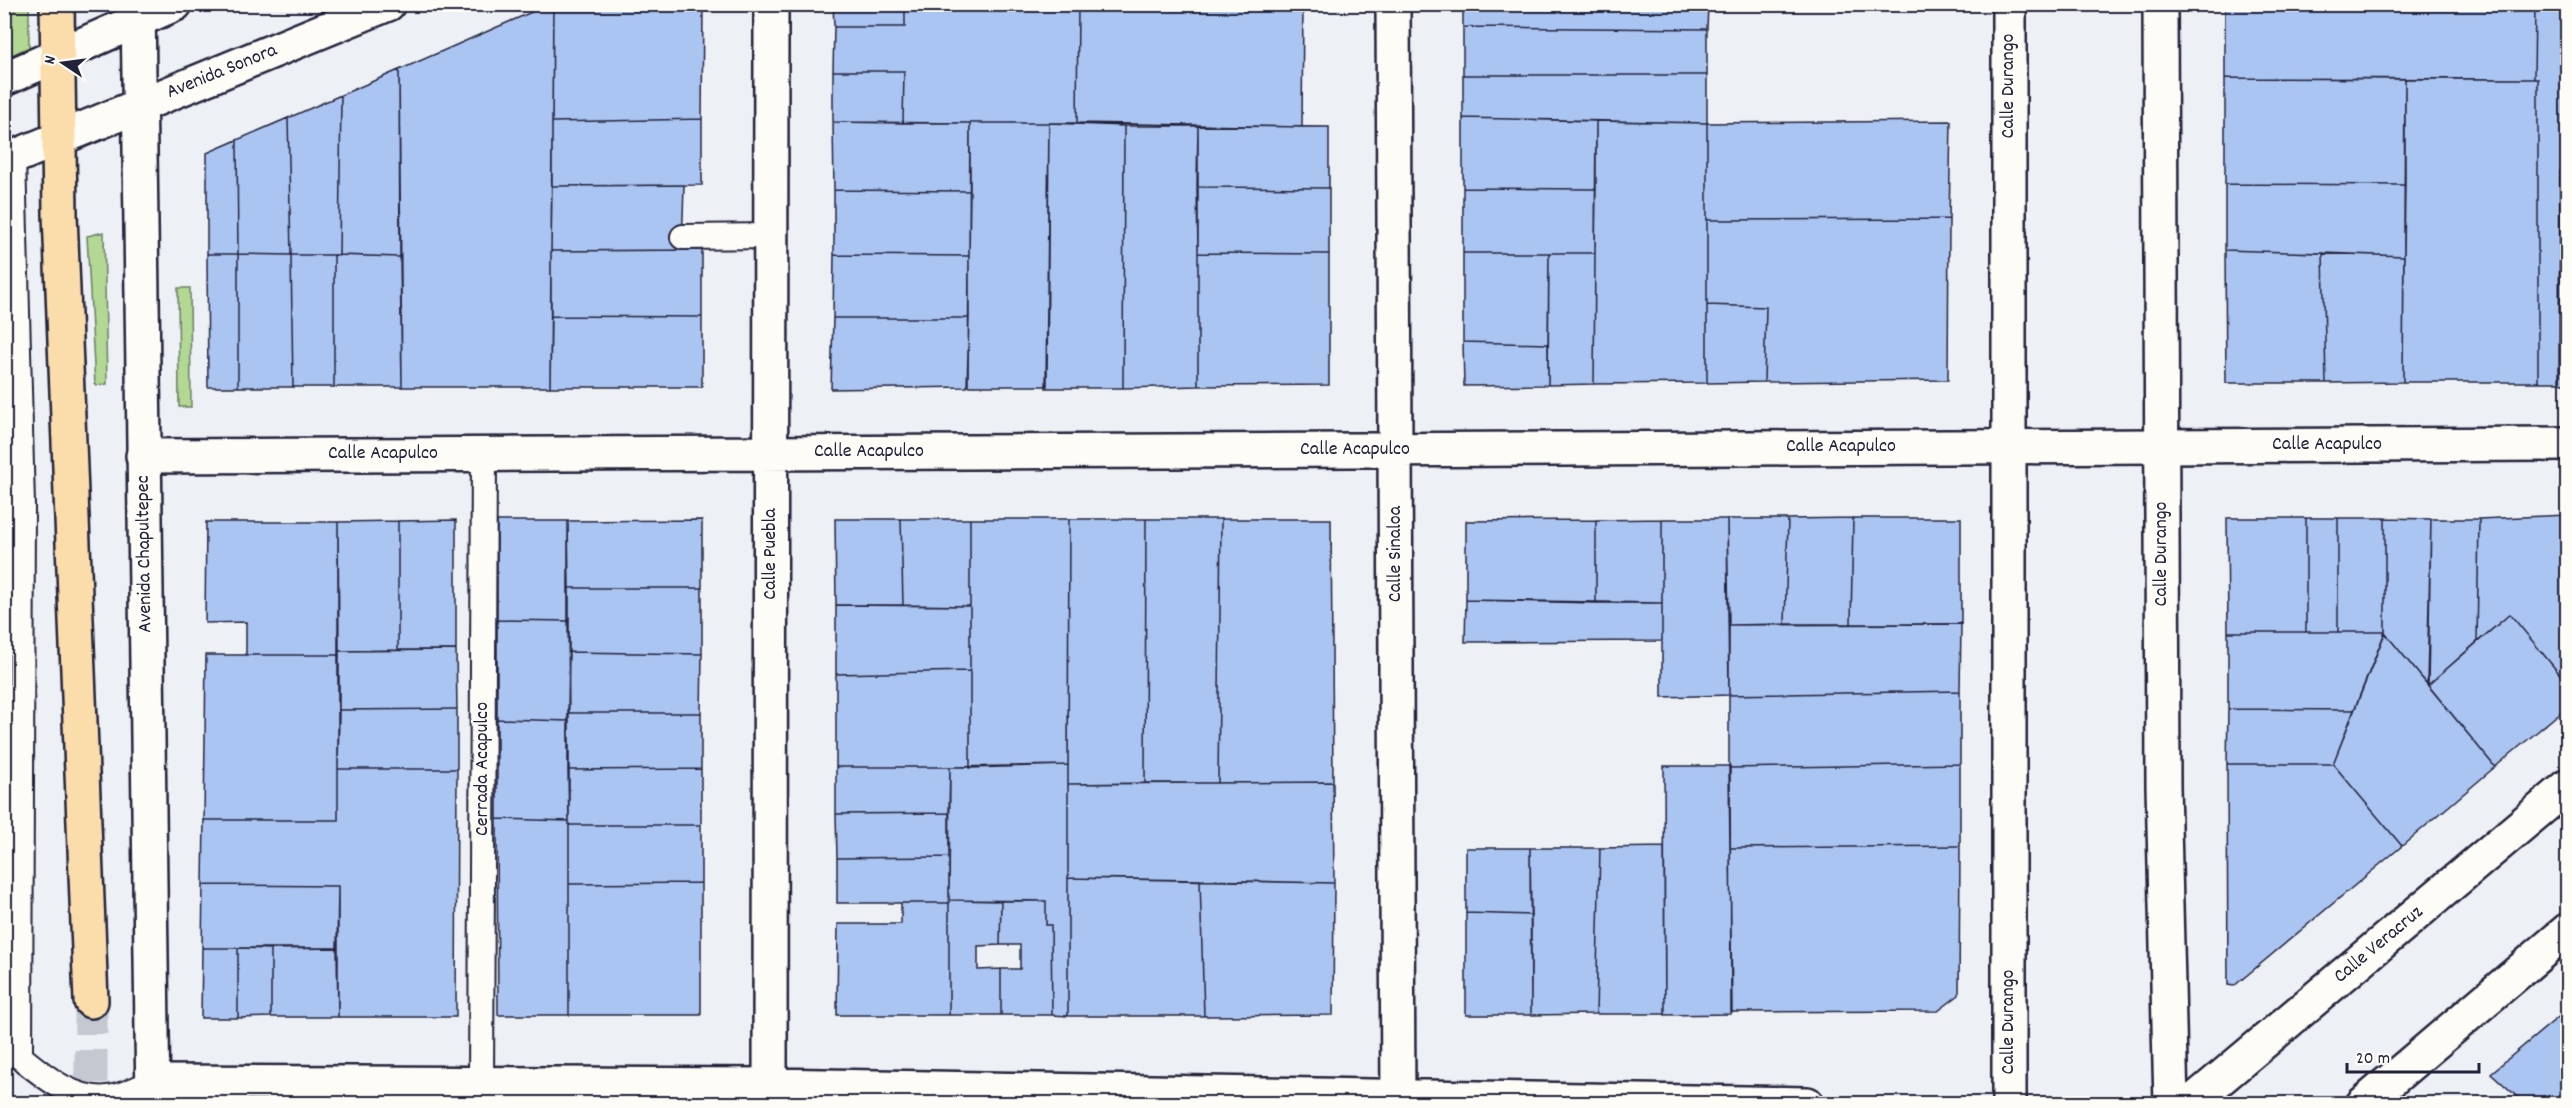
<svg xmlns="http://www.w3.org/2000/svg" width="2572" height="1108" viewBox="0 0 2572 1108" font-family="Dekko,sans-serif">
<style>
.garden{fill:#b2d893;stroke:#6a7d67;stroke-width:1.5}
.building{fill:#abc5f2;stroke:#22223b;stroke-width:1.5}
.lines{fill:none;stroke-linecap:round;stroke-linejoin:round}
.primary-tunnel{stroke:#c4c8d1;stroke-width:33;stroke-dasharray:33 16;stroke-linecap:butt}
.service-casing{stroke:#22223b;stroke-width:28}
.minor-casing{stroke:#22223b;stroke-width:38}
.tertiary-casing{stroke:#22223b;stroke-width:38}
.secondary-casing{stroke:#22223b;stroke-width:38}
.primary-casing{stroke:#22223b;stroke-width:38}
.service{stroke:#fdfcf7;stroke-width:24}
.minor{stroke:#fdfcf7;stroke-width:33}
.tertiary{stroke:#fdfcf7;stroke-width:33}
.secondary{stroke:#fdfcf7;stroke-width:33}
.primary{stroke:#faddab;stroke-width:33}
.labels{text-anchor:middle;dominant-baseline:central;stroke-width:4.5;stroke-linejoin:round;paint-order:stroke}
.street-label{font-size:20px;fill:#22223b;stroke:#fdfcf7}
</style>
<rect width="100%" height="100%" fill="#edf1f6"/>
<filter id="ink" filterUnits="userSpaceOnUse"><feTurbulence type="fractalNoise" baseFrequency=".0167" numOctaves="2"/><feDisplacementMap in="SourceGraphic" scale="12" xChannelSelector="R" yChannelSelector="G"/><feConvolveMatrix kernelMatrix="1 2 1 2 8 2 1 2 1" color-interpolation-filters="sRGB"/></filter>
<g filter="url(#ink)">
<path class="garden" d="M23,5H29V47L5,58V13Z
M104,232L107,384L95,385L87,236Z
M178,288H190L191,407H179Z"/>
<path class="building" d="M550,4H553L550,387H402L399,70Z
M553,4H703L702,119L552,122Z
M833,4H905V27H834Z
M905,4H1078L1077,123H903L904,71H833L834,27H905Z
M1078,4H1303L1302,127L1077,123Z
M1463,4H1708L1707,29L1463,27Z
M2225,4H2535L2534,79L2225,78Z
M2535,4H2568V171H2560L2559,382H2538V79H2534Z
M1463,27L1707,29V75H1463Z
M399,70L400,257L339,255L341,95Z
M833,71H904L903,123L833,122Z
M1463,75H1707V123L1463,118Z
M2225,78L2405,79V185L2225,184Z
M2405,79H2538V382H2403Z
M341,95L339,255H291L288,118Z
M288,118L291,255L238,254L237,140Z
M1463,118L1596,121V189L1463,188Z
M702,119V185L552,186V122Z
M1596,121L1707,123V383L1594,384Z
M1951,121L1949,219L1707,220V123Z
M833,122L970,123V191L834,190Z
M970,123H1049L1047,386H968Z
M1049,123L1124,126L1123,388H1046Z
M1124,126H1198V386L1123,388Z
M1198,126L1329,127V188L1197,187Z
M237,140L238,254H207V153Z
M2560,171H2568V384L2559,382Z
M2225,184L2405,185L2404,256L2225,250Z
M684,185L682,250L551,251L552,186Z
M1197,187L1329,188V254L1198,253Z
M1463,188L1596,189L1595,253H1463Z
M834,190L970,191L969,256L834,255Z
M1949,219L1948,380L1764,382L1766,307L1707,305V220Z
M702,250V317L551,316V251Z
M2225,250L2323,253L2326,383H2226Z
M1198,253L1329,254V385L1198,386Z
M1463,253H1549L1548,344L1463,342Z
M1549,253H1595L1594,384L1548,385Z
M2323,253L2404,256L2403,382L2326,383Z
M207,254H238V387H208Z
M238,254L291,255L293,387H238Z
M291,255H334V387H293Z
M334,255L400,257L402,387H334Z
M834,255L969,256V318H833Z
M1707,305L1766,307L1764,382L1707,383Z
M551,316L702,317V387H550Z
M833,318H969L967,387L831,389Z
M1463,342L1548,344V385L1464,386Z
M2568,515V684L2510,614L2477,642L2479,519Z
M1853,518H1961V624H1851Z
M1853,518L1851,624H1785L1788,519Z
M2227,518H2306V632H2228Z
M2306,518H2338V632H2306Z
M2338,518H2385V632H2338Z
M2385,518L2431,519L2427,684L2385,633Z
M835,519H901L903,605H836Z
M901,519H970V606L903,605Z
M970,519H1069L1068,765L970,768Z
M1069,519H1146L1145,783L1068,784Z
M1146,519H1221L1218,783H1145Z
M1221,519H1331L1333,782L1218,783Z
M1662,519H1727L1729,695L1662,697Z
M1662,519V603H1596V520Z
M1727,519H1788L1785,624L1729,625Z
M2431,519H2479L2477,642L2428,685Z
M456,520V650H398V521Z
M702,520V588H569L568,521Z
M1596,520V603L1466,600V521Z
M398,521V650L339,651L338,522Z
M497,521H568V621L497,620Z
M206,522H338V655H246V622L205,623Z
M569,588H702V654L569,652Z
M1466,600L1662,603V641L1465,642Z
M836,605L970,606V671L836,674Z
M2510,614L2568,684V706L2495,767L2428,685Z
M497,620L568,621L569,721L497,719Z
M1961,624L1960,691L1729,695V625Z
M2228,632H2385L2354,710L2228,709Z
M2385,633L2495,767L2402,846L2333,764Z
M456,650L457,709L339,710V651Z
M569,652L702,654L701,713H568Z
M206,655H338V820H204Z
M970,671V767H836V674Z
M1960,691V764L1729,768V695Z
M457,709V769H338L339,710Z
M2228,709L2354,710L2333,764H2227Z
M568,713H701V769L568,770Z
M497,719L569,721V821L497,819Z
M1960,764V846L1730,848L1729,768Z
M2227,764H2333L2402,846L2234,986L2228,985Z
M1068,765V1016L1052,1015L1051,925H1046V901L949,900L950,767Z
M1664,766H1730L1731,1014L1665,1015Z
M836,767H950L949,813L836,814Z
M338,769H457L456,1017H338V886L203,885L204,820H338Z
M701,769V825H569L568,770Z
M1333,782L1334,883L1068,878V784Z
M949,813V857L837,858L836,814Z
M497,819L569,821V1015H498Z
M569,825H701V883L569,884Z
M1960,846L1959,995L1938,1011L1732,1012L1730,848Z
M1664,847L1665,1014H1596L1600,848Z
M1466,848H1530L1531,915L1466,913Z
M1530,848H1600L1596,1014L1531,1015Z
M949,857V903H837V858Z
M1068,878L1200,880L1204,1016H1068Z
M1200,880L1334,883L1333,1015L1204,1016Z
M701,883V1015H569V884Z
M203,885L338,886L337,948H202Z
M949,900L1001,901L1000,945L978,946V970L1001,969V1015H949Z
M1001,901H1046V925H1051L1052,1015H1001V969H1020V945H1000Z
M901,903H949V1015H837L838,924H901Z
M1466,913L1531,915V1015H1466Z
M202,948H238V1018H201Z
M238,948L271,949V1017L238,1018Z
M337,948L338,1017H271V949Z
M2568,1009V1104H2525L2491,1073Z"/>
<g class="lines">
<path class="primary-tunnel" d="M91,1001V1104"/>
<g class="service-casing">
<path id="service" d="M13,157L22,505L20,1057
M683,237L771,236
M8,1047C37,1070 73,1106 114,1097C127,1094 141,1087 153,1082
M481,1084L484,454"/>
</g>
<g class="minor-casing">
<path id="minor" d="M1393,4L1398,1104
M143,456L2568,444
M153,1082L770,1085L1807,1104
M770,1104L771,4"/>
</g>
<g class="tertiary-casing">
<path id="tertiary" d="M2190,1104L2568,786
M2363,1104L2568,930"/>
</g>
<g class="secondary-casing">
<path id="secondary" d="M138,4L153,1104
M2160,4L2163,786L2171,1104
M4,79L175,4
M4,161L388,4
M2009,1104V4"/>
</g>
<g class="primary-casing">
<path id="primary" d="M57,4L60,214L91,1001"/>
</g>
<use href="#service" class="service"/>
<use href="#minor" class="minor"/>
<use href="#tertiary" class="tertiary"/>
<use href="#secondary" class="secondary"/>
<use href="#primary" class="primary"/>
</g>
</g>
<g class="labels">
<g class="street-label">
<text transform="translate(222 72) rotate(-22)">Avenida Sonora</text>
<text transform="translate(2009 86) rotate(-90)">Calle Durango</text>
<text x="2327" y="445">Calle Acapulco</text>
<text x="1841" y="447">Calle Acapulco</text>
<text x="1355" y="450">Calle Acapulco</text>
<text x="869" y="452">Calle Acapulco</text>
<text x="383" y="454">Calle Acapulco</text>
<text transform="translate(145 554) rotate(-91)">Avenida Chapultepec</text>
<text transform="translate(771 554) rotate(-90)">Calle Puebla</text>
<text transform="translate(1396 554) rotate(-90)">Calle Sinaloa</text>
<text transform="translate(2162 554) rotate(-90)">Calle Durango</text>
<text transform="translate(483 769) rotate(-90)">Cerrada Acapulco</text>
<text transform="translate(2379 945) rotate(-40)">Calle Veracruz</text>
<text transform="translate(2009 1022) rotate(-90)">Calle Durango</text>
</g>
</g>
<rect width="2572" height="1108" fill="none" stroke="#fdfcf7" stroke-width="24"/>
<rect x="12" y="12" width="2548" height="1084" fill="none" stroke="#22223b" stroke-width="2" filter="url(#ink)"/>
<g transform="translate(63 63) rotate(283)" stroke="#fdfcf7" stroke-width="4.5" paint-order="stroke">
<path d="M0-4.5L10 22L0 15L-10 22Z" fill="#22223b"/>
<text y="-9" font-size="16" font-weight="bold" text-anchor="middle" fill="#22223b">N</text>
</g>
<path d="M2347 1063v9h132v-9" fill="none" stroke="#22223b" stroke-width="3"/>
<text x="2356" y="1063" font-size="18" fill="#22223b" stroke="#fdfcf7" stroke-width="4.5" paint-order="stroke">20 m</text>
</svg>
